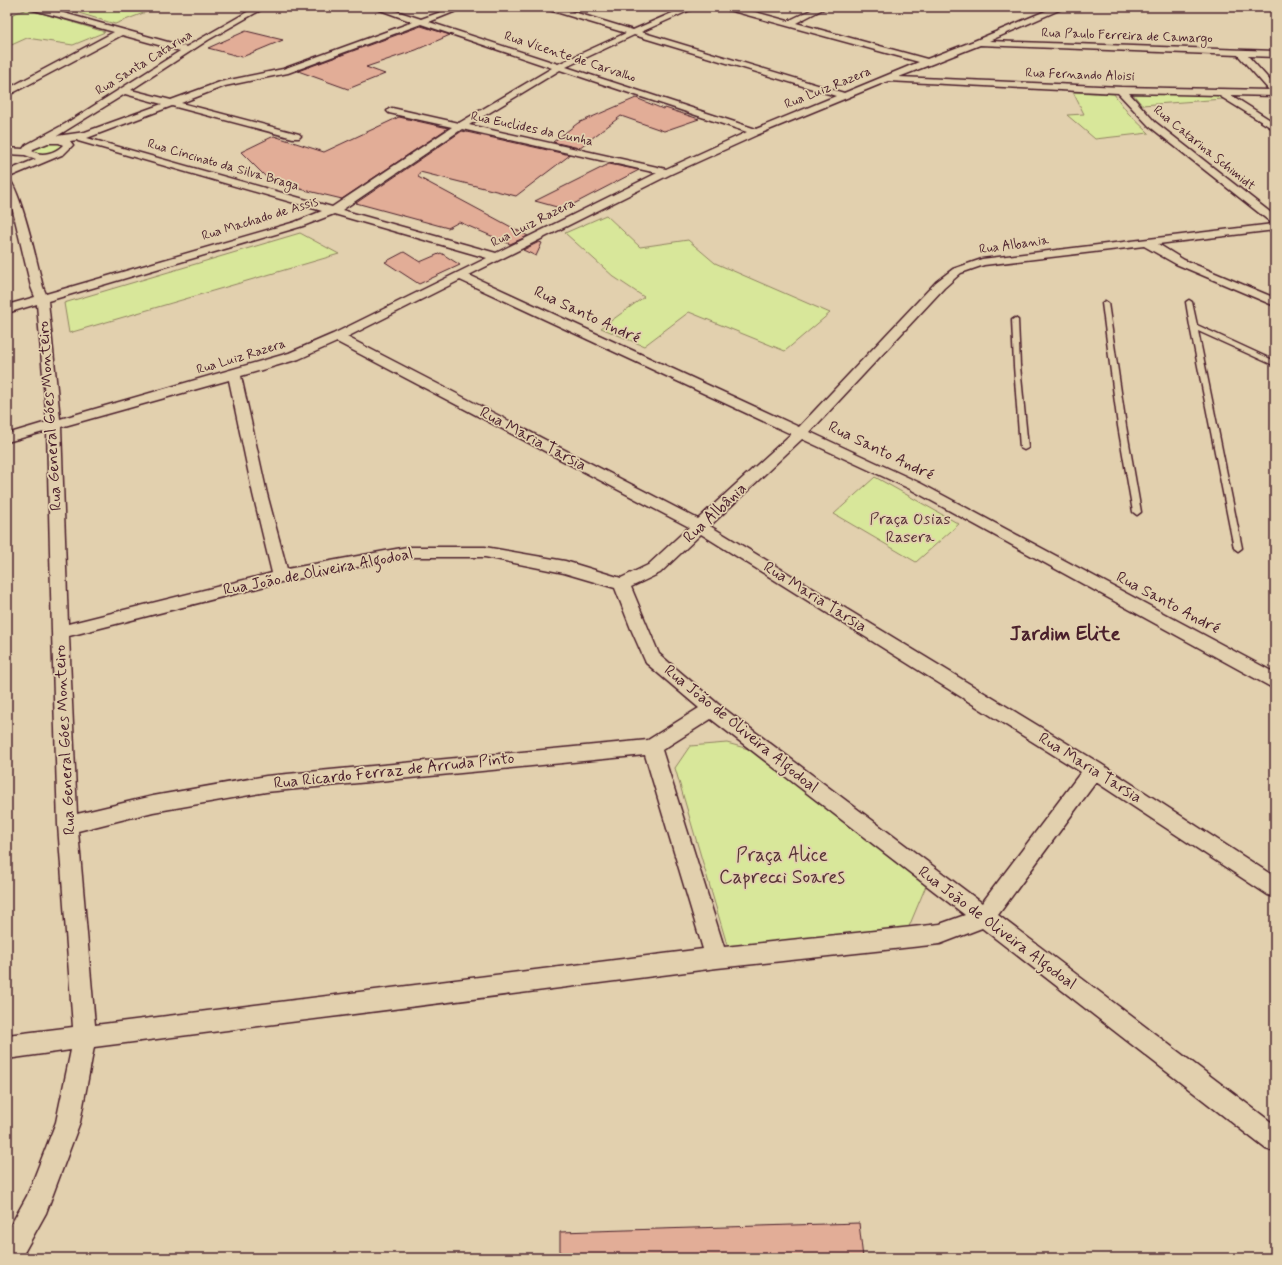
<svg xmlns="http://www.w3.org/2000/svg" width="1282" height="1265" viewBox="0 0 1282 1265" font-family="Mynerve,sans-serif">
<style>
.green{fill:#d8e79a;stroke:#918362}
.building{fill:#e2ad97;stroke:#4a1f2b}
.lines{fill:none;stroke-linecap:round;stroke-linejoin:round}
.service-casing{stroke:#4a1f2b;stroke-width:3}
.minor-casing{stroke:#4a1f2b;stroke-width:3}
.service{fill:#e2d0ae;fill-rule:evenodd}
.minor{fill:#e2d0ae;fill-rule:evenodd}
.labels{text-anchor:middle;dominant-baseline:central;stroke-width:3.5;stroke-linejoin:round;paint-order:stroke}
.far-street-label{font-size:13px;fill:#4a1f2b;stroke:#e2d0ae}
.street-label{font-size:16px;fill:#4a1f2b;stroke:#e2d0ae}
.park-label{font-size:16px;fill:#583336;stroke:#e2d0ae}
.near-park-label{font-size:19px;fill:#583336;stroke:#e2d0ae}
.district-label{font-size:20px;font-weight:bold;fill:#4a1f2b;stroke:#e2d0ae}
</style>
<rect width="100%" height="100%" fill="#e2d0ae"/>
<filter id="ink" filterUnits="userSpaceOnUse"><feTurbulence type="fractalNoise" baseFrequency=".025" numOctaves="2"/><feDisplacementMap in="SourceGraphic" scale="8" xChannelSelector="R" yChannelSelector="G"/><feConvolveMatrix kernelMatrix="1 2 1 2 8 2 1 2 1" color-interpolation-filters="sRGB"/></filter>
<g filter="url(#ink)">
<path class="green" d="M59,7H159L115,24Z
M28,9L105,32L73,45L27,38L7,47V16Z
M1073,92L1114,94L1128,113L1149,133L1095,139L1067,115L1084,114Z
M1132,93L1216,95L1223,99L1142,105Z
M56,142L62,146C55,153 41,156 33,151V149L42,143Z
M606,215L640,247L688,240L715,263L830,313L785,351L689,312L644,346L601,328L644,297L614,277L565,233Z
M300,233L339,254L69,333L64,303Z
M875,477L959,524L916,562L834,514Z
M727,743L759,752L928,881L908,929L728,948L675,768L690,746Z"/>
<path class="building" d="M421,26L450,35L416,50L366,67L385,74L348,89L298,71Z
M246,31L283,40L242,57L208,48Z
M636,98L663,109L665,108L699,119L664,131L621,116L579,148L553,142L578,123Z
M399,117L448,128L342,199L271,182L241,152L274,136L324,152Z
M462,131L570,155L516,196L420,172L418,177L528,236L510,244L459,222L448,228L356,203Z
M609,164L639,170L564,209L535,201Z
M539,242L542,243L536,256L523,250Z
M404,252L420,262L441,253L460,265L419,284L385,262Z
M859,1223L863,1258H560V1232Z"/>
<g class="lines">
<g class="service-casing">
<path id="service" d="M1189,300L1192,302L1197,325L1275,361V366L1273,365L1198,331L1242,548L1238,551L1234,548L1190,326L1186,302Z
M1105,301L1108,303L1126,426L1141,512L1137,515L1133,512L1118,426L1102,303Z
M1015,318L1018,320L1020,366L1028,448L1024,450L1020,448L1014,366L1012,320Z"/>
</g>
<g class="minor-casing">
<path id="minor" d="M29,7H42L186,47L256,7H266L208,40L131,90L171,100L220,82L283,69L413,22L372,7H384L421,19L455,7H466L429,22L558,64L626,33L546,9L545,7H557L633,30L686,7H697L641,32L844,93L919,62L725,9L724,7H737L788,21L817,7H827L796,23L927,59L974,41L1055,7H1066L989,41L1275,51V57L1248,56L1275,86V96L1231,95L1275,123V130L1218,95L1129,93L1155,122L1275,216V230L1158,244L1184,260L1275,298V306L1176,264L1144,246L984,265L961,273L944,288L810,432L920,483L1275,673V688L1269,686L910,489L802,439L710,526L1101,764L1275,877V897L1268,895L1096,782L998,915L1275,1125V1152L1266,1149L982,928L940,944L717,968L94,1047L80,1122L46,1213L21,1258H7V1232L27,1196L56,1122L71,1050L7,1059V1035L73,1027L58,825L52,632L47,431L7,442V434L47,422L37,304L7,313V305L35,297L31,287L13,211L7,195V171L36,159L25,155L7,154V148L23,149L26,145L65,124L180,51L122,35L7,96V89L114,32L30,9ZM421,24L552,68L459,123L392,108L389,109L387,111L389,113L452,127L332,207L87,138L172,106L293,138H299L301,136L299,134L181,103L225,86L288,73ZM634,35L836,96L756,129L566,67ZM980,45L1238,55L1269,90L1121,87L899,77ZM560,70L747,132L666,169L469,125ZM888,81L1118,93L1149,126L1273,224L982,259L953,269L936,282L799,427L469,275L671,174L759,134ZM125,94L162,104L85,132L57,136ZM462,129L657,173L496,253L342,210ZM77,140L78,141L322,211L295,222L46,294L43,287C39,271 19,181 7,178L64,154L73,145L70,141ZM48,143H59L63,145C55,153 42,157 32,151L33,149ZM334,214L487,258L333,334L289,353L60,419L48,301L303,226ZM460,280L791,434L698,519L347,337ZM337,342L689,527L648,565L621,578L565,561L485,547H407L287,569L267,494L241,376L299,359ZM229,380L253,494L272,573L68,624L61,427ZM701,534L1081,772L982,903L718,704L659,654L631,587L660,573ZM407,557H485L564,573L615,588L631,629L646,663L699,708L648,740L266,776L153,796L77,814L69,636L281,582ZM711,719L965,915L940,924L724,947L662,750ZM645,755L703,949L95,1025L78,831L153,812L266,792Z"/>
</g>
<use href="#service" class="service"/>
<use href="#minor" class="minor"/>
</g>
</g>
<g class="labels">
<g class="far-street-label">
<text transform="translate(1127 36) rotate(2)">Rua Paulo Ferreira de Camargo</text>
<text transform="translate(570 57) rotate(18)">Rua Vicente de Carvalho</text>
<text transform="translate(144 63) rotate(-32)">Rua Santa Catarina</text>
<text transform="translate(1080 75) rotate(2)">Rua Fernando Aloisi</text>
<text transform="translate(828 88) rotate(-22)">Rua Luiz Razera</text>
<text transform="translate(532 129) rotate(12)">Rua Euclides da Cunha</text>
<text transform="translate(1204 148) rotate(39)">Rua Catarina Schimidt</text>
<text transform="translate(223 165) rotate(16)">Rua Cincinato da Silva Braga</text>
<text transform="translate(260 219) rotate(-17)">Rua Machado de Assis</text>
<text transform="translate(533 223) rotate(-27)">Rua Luiz Razera</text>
<text transform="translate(1014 245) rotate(-8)">Rua Albania</text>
<text transform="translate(241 357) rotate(-17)">Rua Luiz Razera</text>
</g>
<g class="street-label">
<text transform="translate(587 315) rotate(25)">Rua Santo André</text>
<text transform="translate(50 416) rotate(-94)">Rua General Góes Monteiro</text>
<text transform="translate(533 439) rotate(28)">Rua Maria Tarsia</text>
<text transform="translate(881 451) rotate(26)">Rua Santo André</text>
<text transform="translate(715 513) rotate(-43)">Rua Albânia</text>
<text transform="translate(318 572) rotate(-11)">Rua João de Oliveira Algodoal</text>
<text transform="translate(815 597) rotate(32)">Rua Maria Tarsia</text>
<text transform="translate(1168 603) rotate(28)">Rua Santo André</text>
<text transform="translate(741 729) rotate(39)">Rua João de Oliveira Algodoal</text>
<text transform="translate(65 740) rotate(-93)">Rua General Góes Monteiro</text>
<text transform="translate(1090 768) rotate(32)">Rua Maria Tarsia</text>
<text transform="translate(394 771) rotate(-6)">Rua Ricardo Ferraz de Arruda Pinto</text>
<text transform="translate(997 928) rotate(37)">Rua João de Oliveira Algodoal</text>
</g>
<g class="park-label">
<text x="910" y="519">Praça Osias<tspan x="910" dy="18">Rasera</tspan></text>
</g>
<g class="near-park-label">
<text x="782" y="855">Praça Alice<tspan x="782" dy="22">Caprecci Soares</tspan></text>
</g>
<g class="district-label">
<text x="1065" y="634">Jardim Elite</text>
</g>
</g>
<rect width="1282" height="1265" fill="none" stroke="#e2d0ae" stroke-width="24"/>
<rect x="12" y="12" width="1258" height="1241" fill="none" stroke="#4a1f2b" stroke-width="1.5" filter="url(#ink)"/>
</svg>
